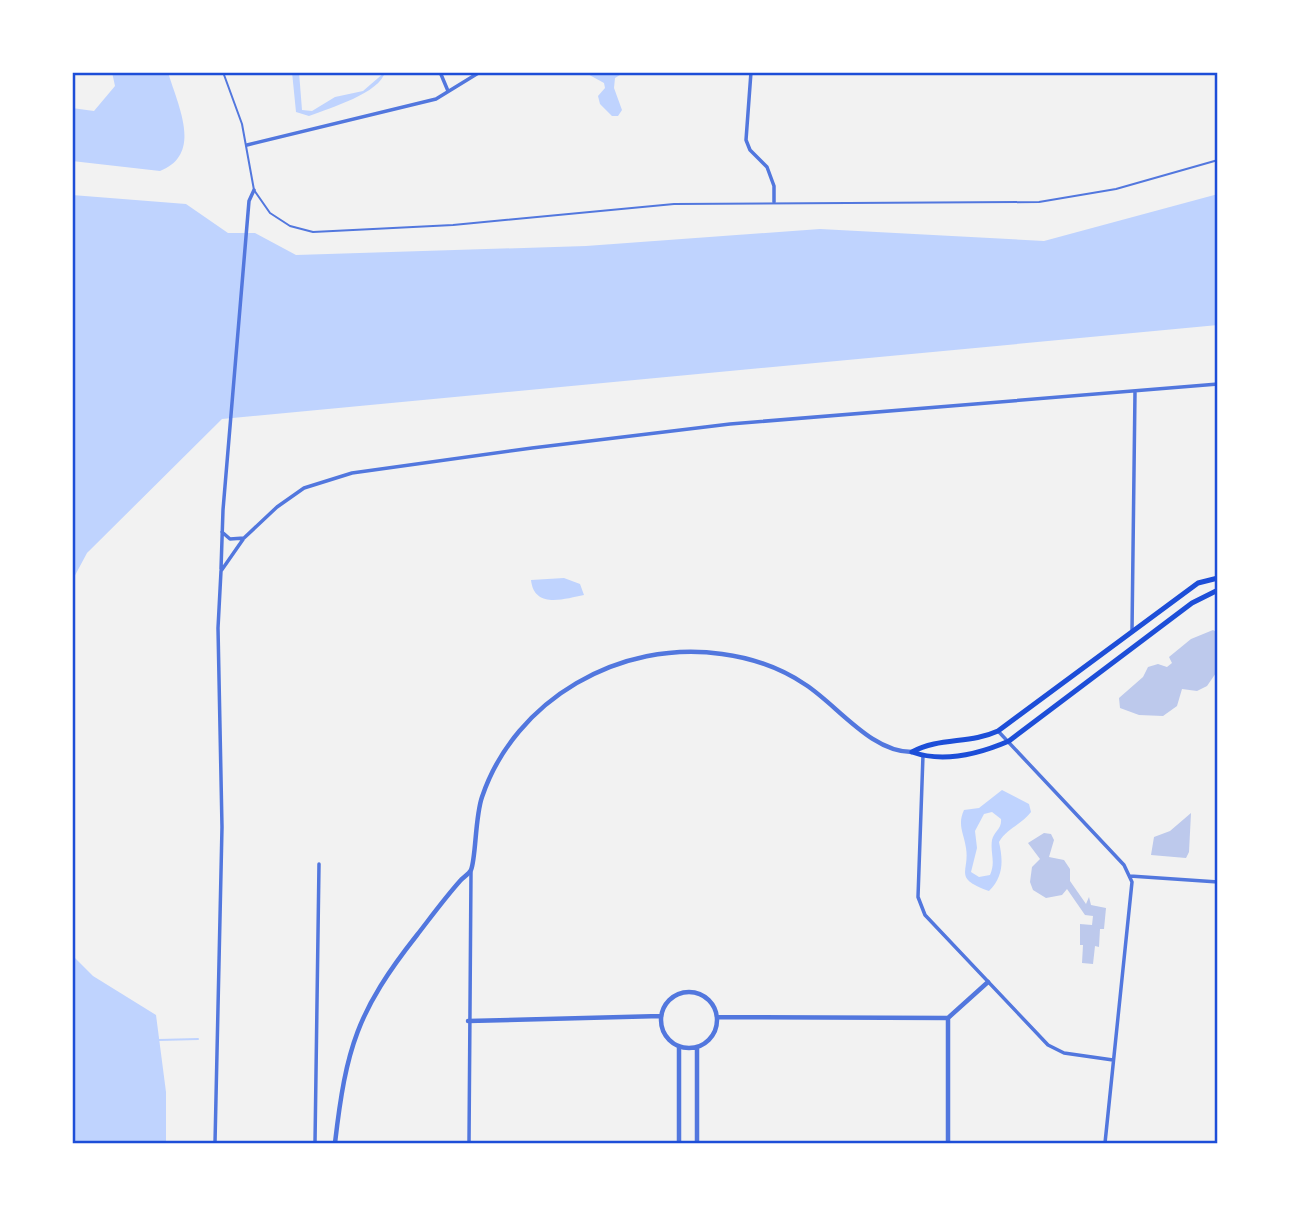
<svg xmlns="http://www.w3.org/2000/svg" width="1290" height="1215" viewBox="0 0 1290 1215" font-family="'IBM Plex Sans',sans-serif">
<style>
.water{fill:#bfd3fe;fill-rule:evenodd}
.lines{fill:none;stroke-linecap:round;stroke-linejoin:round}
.stream{stroke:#bfd3fe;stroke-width:2}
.building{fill:#bdc9ec}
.service{stroke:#5277de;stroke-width:2}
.minor{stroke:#5277de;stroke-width:3.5}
.tertiary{stroke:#5277de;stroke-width:4.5}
.secondary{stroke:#1d4ed8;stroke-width:5}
.neatline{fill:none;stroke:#1d4ed8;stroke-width:2.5}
</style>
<rect width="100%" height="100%" fill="#f2f2f2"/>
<path class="water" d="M112,72H168C177,104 204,154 160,171L72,161V108L94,111L115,86Z
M292,72H299L302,110L312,111L335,97L363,91L385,72C380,93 330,108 309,116L296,112Z
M584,72H625L615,78L614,88L622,110L618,116H612L600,104L598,96L605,88L604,83Z
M1218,194V325L222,419L87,553L72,581V195L186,204L228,233H255L296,255L586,246L820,229L1044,241Z
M564,578L580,584L584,595C564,599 534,609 531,580Z
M1002,790L1029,804L1031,812C1021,825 1007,828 999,842C1003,860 1004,876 989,891C952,878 970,872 966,848C964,833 957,825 964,810L979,808ZM992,812L1001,819C1002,829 994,831 992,840C990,853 996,862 990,875L979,877L971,872L977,848L975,831L984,814Z
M72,955L93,976L156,1015L166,1092V1143H72Z"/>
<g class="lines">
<path class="stream" d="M159,1040L198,1039"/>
</g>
<path class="building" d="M1213,630L1218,633V670L1207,686L1197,691L1182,689L1177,706L1163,716L1139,715L1120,708L1119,698L1143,677L1148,667L1158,664L1167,667L1172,663L1169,657L1191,639Z
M1191,813L1189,852L1186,858L1151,855L1154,837L1170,831Z
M1044,833L1051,834L1054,840L1049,857L1064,860L1070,869V881L1086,904L1089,897L1091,905L1106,908L1104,929H1100L1099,947L1095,946L1093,964L1082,963L1083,945H1080V924L1092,925L1093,916L1085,915L1067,889L1062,895L1046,898L1033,890L1030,882L1032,867L1040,859L1028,843Z"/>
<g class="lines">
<path class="service" d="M223,72L242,124L254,190L270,213L290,226L313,232L453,225L674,204L1039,202L1116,189L1218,160"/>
<path class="minor" d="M440,72L448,91
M751,72L746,140L750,150L767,167L774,186V202
M247,145L436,99L480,72
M222,532L230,539L244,538
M221,569L223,510L249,201L254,190
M1132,631L1135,392
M998,731L1124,865L1132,882L1105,1143
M923,755L918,897L925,915L1048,1045L1064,1053L1113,1060
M1130,876L1218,882
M215,1143L222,827L218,628L221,571L244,538L277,507L304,488L352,473L532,448L730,424L1218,384
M315,1143L319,864
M469,1143L471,872"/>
<path class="tertiary" d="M661 1020a28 28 0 1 1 56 0a28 28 0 1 1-56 0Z
M718,1017L948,1018
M468,1021L661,1016
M679,1046V1143
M697,1047V1143
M335,1143C346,1048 357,1011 417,935C431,917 444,899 460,881C462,878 469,874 471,870C476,858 475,817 482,797C515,699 621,639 722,654C752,658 781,668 806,685C838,706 871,752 912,752
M948,1143V1018L988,982"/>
<path class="secondary" d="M912,752C939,737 970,744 998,731L1198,583L1218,578
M912,752C943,763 979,754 1009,741L1192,603L1218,590"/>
</g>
<rect width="1290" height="1215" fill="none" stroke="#ffffff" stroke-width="147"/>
<rect x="74" y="74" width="1142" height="1068" class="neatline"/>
</svg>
